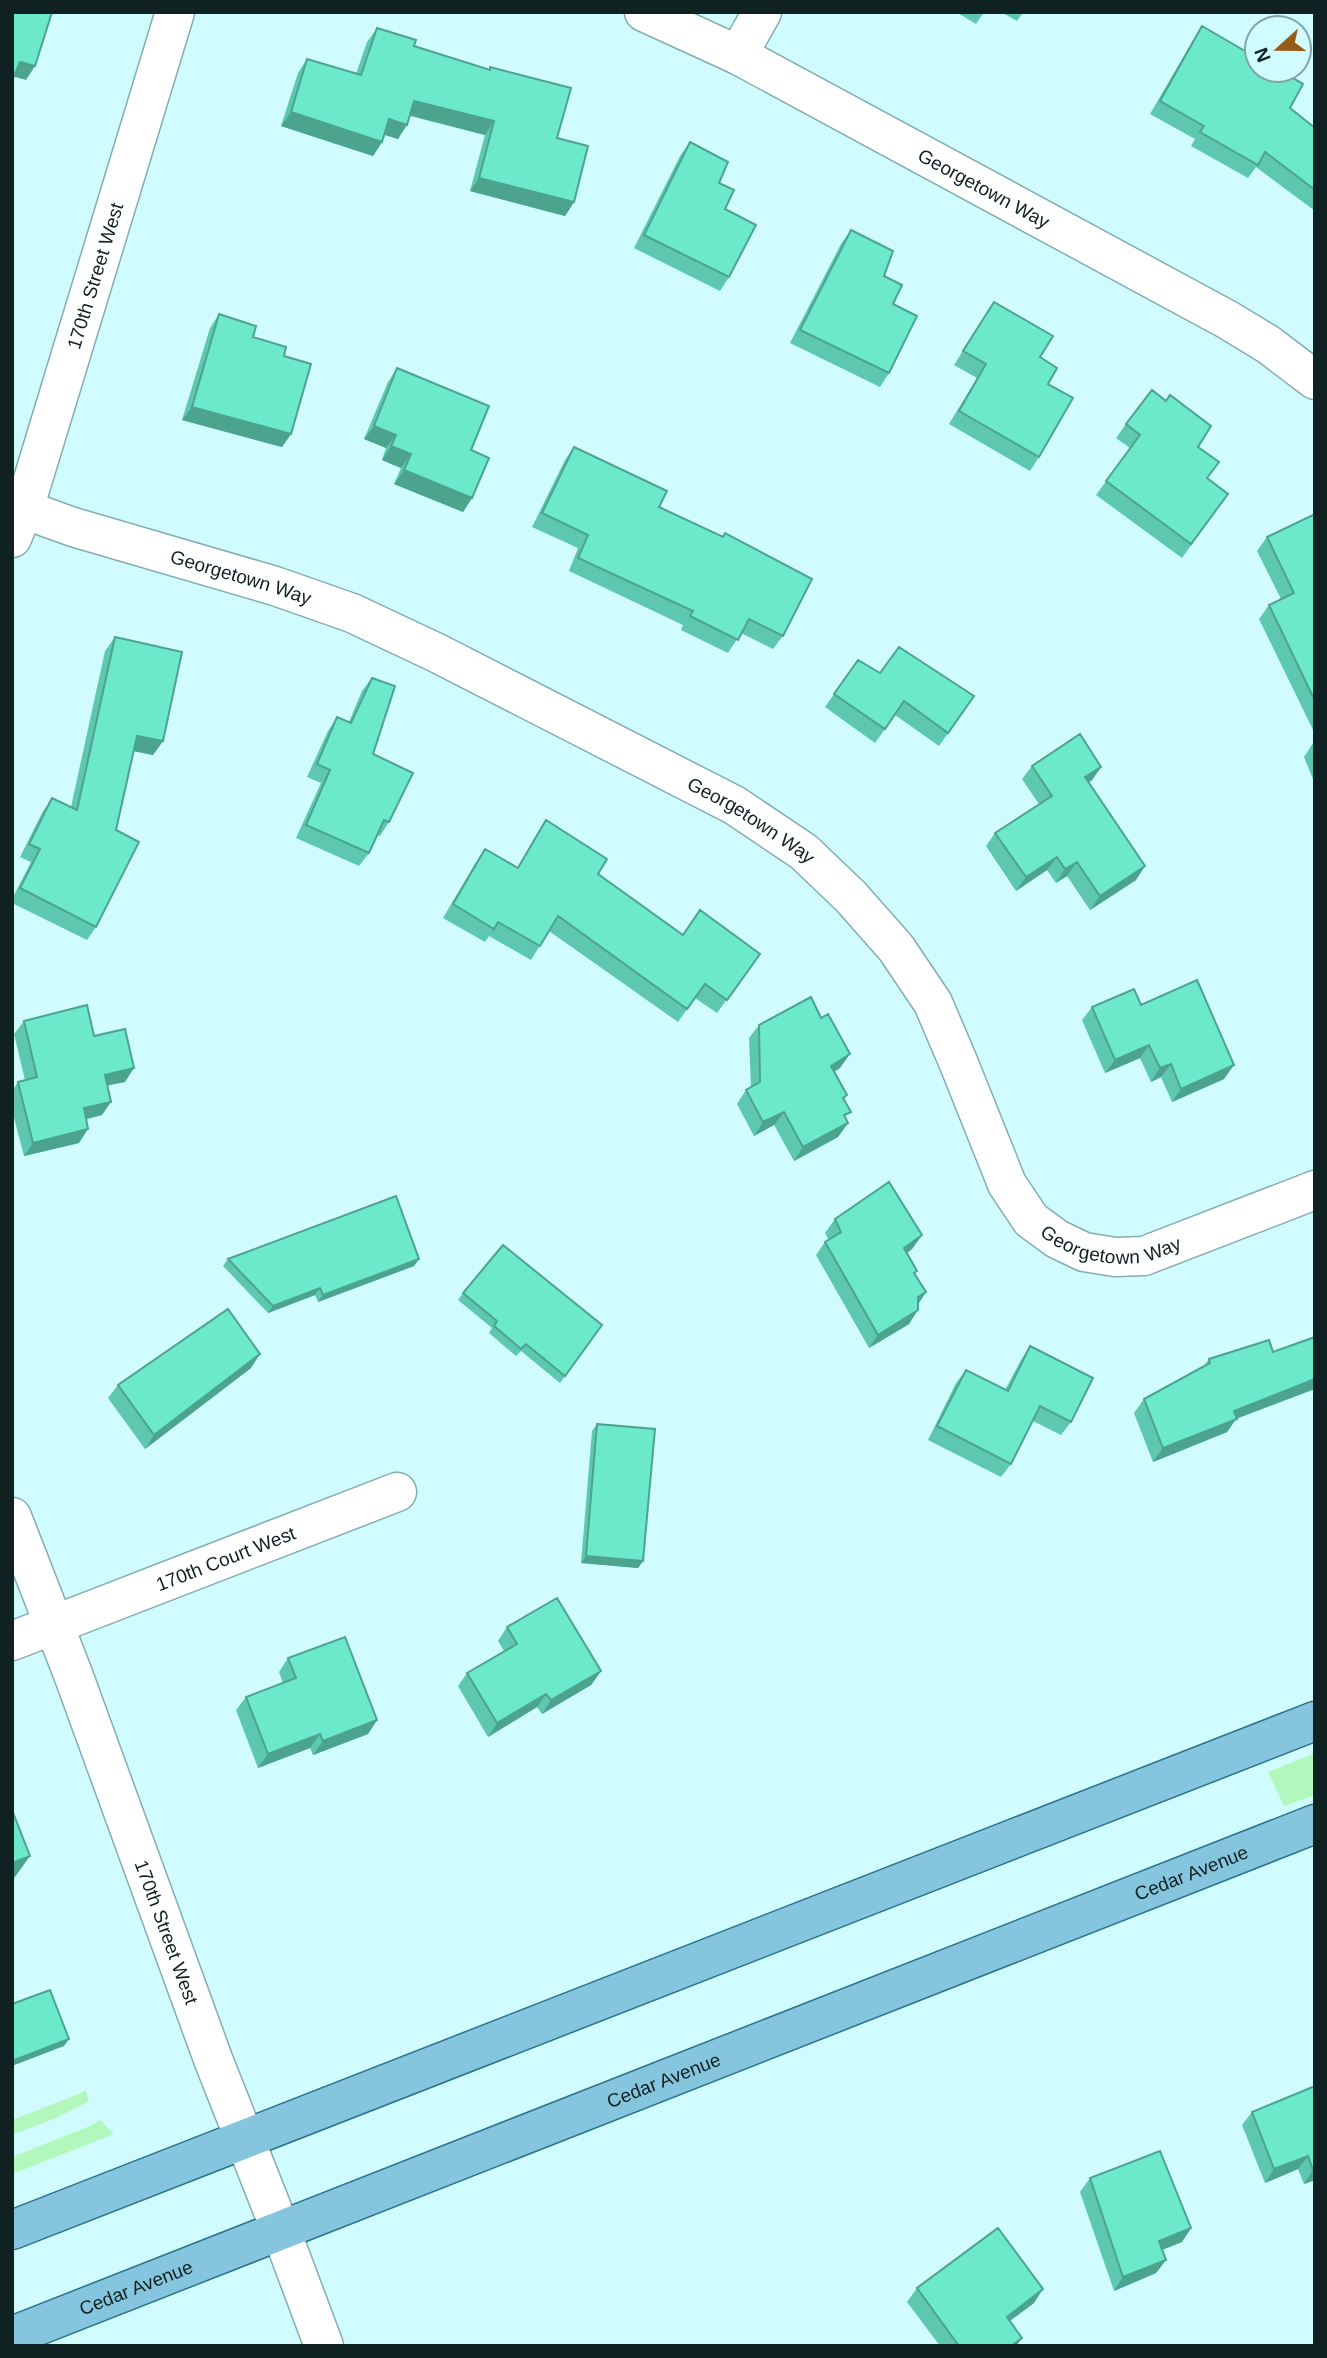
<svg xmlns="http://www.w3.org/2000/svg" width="1327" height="2358" viewBox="0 0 1327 2358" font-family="Arial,sans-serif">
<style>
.green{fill:#b2f7bb}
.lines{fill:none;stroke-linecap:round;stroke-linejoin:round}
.minor-casing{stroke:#83adb0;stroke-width:41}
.major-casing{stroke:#28728e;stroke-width:41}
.minor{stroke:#fff;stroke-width:38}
.major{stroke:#86c5de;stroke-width:38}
.wall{fill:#5dc8af}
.shaded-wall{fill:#4ca38e}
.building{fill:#6ce9cb;stroke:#4ca38e;stroke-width:2}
.labels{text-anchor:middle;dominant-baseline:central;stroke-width:6;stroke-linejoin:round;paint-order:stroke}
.street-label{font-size:19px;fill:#102122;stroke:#d0fcff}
</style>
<rect width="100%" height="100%" fill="#d0fcff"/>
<path class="green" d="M1315,1753V1795L1284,1806L1268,1772Z
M86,2091L89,2101L58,2117L12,2135V2120Z
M100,2120L114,2134L12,2174V2157L90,2126Z"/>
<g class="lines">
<g class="minor-casing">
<g id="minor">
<path id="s1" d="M644,12L738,55L1228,320L1269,345L1315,380"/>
<path d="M738,55L762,12"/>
<path id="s2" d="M12,505L73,527L275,586L352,613L437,653L734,805L804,852L851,897L896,948L933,1003L959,1064L1007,1184L1031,1220L1057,1239L1084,1252L1115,1257L1144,1256L1315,1190"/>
<path id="s3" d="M12,538L24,509L175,12"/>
<path id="s4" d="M12,1517L73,1674L213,2059L281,2231L324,2346"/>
<path id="s5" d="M12,1641L397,1492"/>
</g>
</g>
<g class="major-casing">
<g id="major">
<path d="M12,2230L1315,1721"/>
<path id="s6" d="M12,2336L1315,1824"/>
</g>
</g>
<use href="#minor" class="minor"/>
<use href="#major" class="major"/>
</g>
<path class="wall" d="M956,12H984L976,24Z
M1001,12H1023L1017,21Z
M1202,26L1290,108L1315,128V211L1256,167L1248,178L1191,146L1195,139L1150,114L1193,40Z
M377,28L414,46L488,70L490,67L557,138L574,202L565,216L470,191L485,135L410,116L398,139L385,135L382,142L373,156L281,126L298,73L307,59L356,74L367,42Z
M690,142L719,183L725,209L729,277L720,291L634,248L680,156Z
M851,230L893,304L889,373L880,387L790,343L841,244Z
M994,302L1040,357L1048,384L1039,457L1030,471L949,424L977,378L954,365Z
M219,314L284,356L291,434L282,447L182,420L210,328Z
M397,368L471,450L472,498L463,512L394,484L401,468L382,460L386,448L364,439L388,382Z
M1126,424L1198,447L1207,478L1228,494L1182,558L1096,495L1130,448L1116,438Z
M574,447L659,507L783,636L773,649L741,633L728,653L681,630L683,625L569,571L578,548L532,527L565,460Z
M1315,514V734L1259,619L1269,605L1281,599L1257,551L1267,537Z
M115,637L163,741L153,755L134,751L116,830L96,927L87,940L12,903V899L31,862L20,857L43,811L52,798L71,807L105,651Z
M858,660L880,673L974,696L939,746L895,715L875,743L825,707Z
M372,678L373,754L389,822L380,836L377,835L369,853L359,866L296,838L321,783L307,777L328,731L337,717L349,722L362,691Z
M1313,743H1315V784L1304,757Z
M1032,766L1101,767L1092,780L1089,782L1136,880L1090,910L1067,876L1056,883L1047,870L1016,891L986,846L995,833L1039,804L1022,779Z
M546,820L598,874L683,935L760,954L717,1013L695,998L678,1022L549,931L531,960L489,936L485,942L443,918L476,862L485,849L517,868L537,834Z
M1141,1005L1224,1079L1172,1102L1161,1077L1151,1082L1140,1058L1105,1073L1082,1020L1092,1007Z
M24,1021L94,1036L125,1082L107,1085L102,1115L86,1119L79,1143L24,1156L12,1110V1091L18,1082L25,1080L14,1034Z
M759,1025L840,1068L835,1071L844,1100L846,1119L848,1123L838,1137L794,1161L774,1125L754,1136L737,1104L746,1090L751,1088L749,1038Z
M835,1219L922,1235L912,1249L907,1253L915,1274L926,1292L918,1304L909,1324L869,1348L816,1255L825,1242L829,1240L825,1233Z
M228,1259H419L414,1266L318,1302L315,1295L268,1313L223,1266Z
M463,1293L602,1325L560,1383L521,1351L516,1356L489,1333L492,1328L458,1300Z
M1030,1346L1071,1422L1061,1435L1033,1421L1011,1464L1001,1477L928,1440L956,1383L966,1370L1005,1390L1021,1360Z
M1273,1352L1236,1419L1227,1432L1153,1462L1134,1413L1144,1399L1204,1366L1209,1359Z
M251,1368L145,1449L108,1398L118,1385Z
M597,1424L643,1561L638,1568L581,1563L592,1431Z
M507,1627L601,1671L591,1685L542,1714L537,1707L488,1737L458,1686L467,1673L504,1651L498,1641Z
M288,1658L377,1720L368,1734L313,1755L310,1748L258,1768L236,1710L246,1697L283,1683L279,1672Z
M1315,2086V2180L1304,2184L1298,2169L1265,2183L1242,2125L1252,2112Z
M1090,2178L1191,2228L1182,2242L1162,2250L1166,2260L1156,2273L1114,2291L1080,2192Z
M917,2288L1034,2303L1010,2321L1016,2346H940L907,2302Z"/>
<path class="shaded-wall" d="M20,62L35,66L26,80L12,76Z
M414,101L494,121L485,135L405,114Z
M291,112L382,142L373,156L281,126Z
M389,119L407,125L398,139L379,133Z
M479,178L574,202L565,216L470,191Z
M192,407L291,434L282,447L182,420Z
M374,426L396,435L386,448L364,439Z
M391,446L411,454L401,468L382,460Z
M404,470L472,498L463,512L394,484Z
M137,736L163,741L153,755L128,750Z
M1101,767L1092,780L1076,791L1085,777Z
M1057,857L1047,870L1016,891L1026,877Z
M1077,862L1067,876L1056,883L1065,869Z
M1145,866L1136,880L1090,910L1100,896Z
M1149,1045L1140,1058L1105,1073L1115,1060Z
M850,1054L840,1068L822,1079L831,1066Z
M1171,1064L1161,1077L1151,1082L1160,1068Z
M1234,1065L1224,1079L1172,1102L1181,1089Z
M134,1068L125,1082L95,1088L105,1075Z
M111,1102L102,1115L74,1122L84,1108Z
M784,1112L774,1125L754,1136L763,1122Z
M848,1123L838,1137L794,1161L803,1147Z
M88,1129L79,1143L24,1156L33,1143Z
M922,1235L912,1249L895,1262L904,1248Z
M419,1259L414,1266L318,1302L323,1295Z
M320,1288L315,1295L268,1313L273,1306Z
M926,1292L917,1306L918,1297Z
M918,1310L909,1324L869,1348L878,1335Z
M260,1354L251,1368L145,1449L154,1435Z
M1315,1379V1389L1236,1419L1227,1432L1153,1462L1163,1448L1234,1411Z
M586,1556L643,1561L638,1568L581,1563Z
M601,1671L591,1685L542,1714L551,1700Z
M546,1694L537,1707L488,1737L497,1723Z
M377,1720L368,1734L313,1755L323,1741Z
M320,1734L310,1748L258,1768L268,1754Z
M30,1856L12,1881V1863Z
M69,2039L64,2046L12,2066V2061Z
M1308,2156L1298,2169L1265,2183L1274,2169Z
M1313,2170H1315V2180L1304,2184Z
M1191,2228L1182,2242L1149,2255L1159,2241Z
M1166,2260L1156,2273L1114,2291L1123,2277Z
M1043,2289L1034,2303L997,2330L1007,2317Z
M1022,2338L1016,2346H1011Z"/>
<path class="building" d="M12,12H52L35,66L20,62L12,81Z
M1202,26L1257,58V70H1279L1303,84L1290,108L1315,128V190L1265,152L1258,165L1200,132L1204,126L1160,101Z
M377,28L416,40L414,46L490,70V67L571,88L557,138L588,146L574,202L479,178L494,121L414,101L407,125L389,119L382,142L291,112L307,59L361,75Z
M690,142L728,162L719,183L734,190L725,209L756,225L729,277L644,235Z
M851,230L893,251L884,276L902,285L893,304L917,316L889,373L800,330Z
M994,302L1053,336L1040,357L1057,368L1048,384L1073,398L1039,457L959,411L986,364L963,351Z
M219,314L256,326L253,337L286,347L284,356L311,364L291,434L192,407Z
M397,368L489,406L471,450L489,458L472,498L404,470L411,454L391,446L396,435L374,426Z
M1152,390L1166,401L1170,395L1211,426L1198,447L1219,462L1207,478L1228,494L1191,544L1106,481L1140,435L1126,424Z
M574,447L667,491L659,507L723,537L725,533L812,579L783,636L749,619L738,640L690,616L693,611L578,558L588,535L542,513Z
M1315,514V701L1269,605L1294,593L1267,537Z
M115,637L182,652L163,741L137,736L116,830L139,842L96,927L20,888L40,849L29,844L52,798L77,810Z
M899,647L974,696L948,733L904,701L885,729L834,694L858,660L880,673Z
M372,678L395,686L373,754L413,773L389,822L384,820L369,853L306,825L330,770L317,764L337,717L351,723Z
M1080,734L1101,767L1085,777L1145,866L1100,896L1077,862L1065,869L1057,857L1026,877L995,833L1052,796L1032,766Z
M546,820L607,859L598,874L683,935L700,910L760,954L727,1000L705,984L687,1009L558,916L540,946L498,922L494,929L453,904L485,849L518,868Z
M1197,980L1234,1065L1181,1089L1171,1064L1160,1068L1149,1045L1115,1060L1092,1007L1134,989L1141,1005Z
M811,997L821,1018L828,1014L850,1054L831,1066L847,1095L843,1098L851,1112L844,1115L848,1123L803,1147L784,1112L763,1122L746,1090L760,1082L759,1025Z
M87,1005L94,1036L125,1029L134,1068L105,1075L111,1102L84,1108L88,1129L33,1143L18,1082L37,1077L24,1021Z
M889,1182L922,1235L904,1248L917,1271L914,1273L926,1292L918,1297V1310L878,1335L825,1242L841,1232L835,1219Z
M396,1196L419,1259L323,1295L320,1288L273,1306L228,1259Z
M503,1245L602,1325L565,1376L526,1344L521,1349L494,1326L497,1321L463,1293Z
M228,1309L260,1354L154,1435L118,1385Z
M1315,1337V1379L1234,1411L1237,1419L1163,1448L1144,1399L1210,1363L1209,1359L1269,1340L1273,1352Z
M1030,1346L1093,1378L1071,1422L1040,1406L1011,1464L937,1426L966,1370L1008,1391Z
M597,1424L655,1429L643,1561L586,1556Z
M557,1598L601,1671L551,1700L546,1694L497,1723L467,1673L517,1644L507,1627Z
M345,1637L377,1720L323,1741L320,1734L268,1754L246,1697L296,1678L288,1658Z
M12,1810L30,1856L12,1863Z
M50,1990L69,2039L12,2061V2004Z
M1315,2086V2170H1313L1308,2156L1274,2169L1252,2112Z
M1160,2151L1191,2228L1159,2241L1166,2260L1123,2277L1090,2178Z
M998,2228L1043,2289L1007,2317L1022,2338L1011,2346H959L917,2288Z"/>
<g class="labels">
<g class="street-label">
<text stroke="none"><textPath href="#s1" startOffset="383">Georgetown Way</textPath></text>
<text stroke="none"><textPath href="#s3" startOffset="275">170th Street West</textPath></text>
<text stroke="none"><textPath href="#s2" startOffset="240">Georgetown Way</textPath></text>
<text stroke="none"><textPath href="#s2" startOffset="807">Georgetown Way</textPath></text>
<text stroke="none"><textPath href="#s2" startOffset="1395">Georgetown Way</textPath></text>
<text stroke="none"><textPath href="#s5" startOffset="229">170th Court West</textPath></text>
<text stroke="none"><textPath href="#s6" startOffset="1267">Cedar Avenue</textPath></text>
<text stroke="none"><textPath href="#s4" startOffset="443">170th Street West</textPath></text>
<text stroke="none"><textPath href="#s6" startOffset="700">Cedar Avenue</textPath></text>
<text stroke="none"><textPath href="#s6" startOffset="133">Cedar Avenue</textPath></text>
</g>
</g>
<rect width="1327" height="2358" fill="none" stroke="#102122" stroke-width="28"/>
<g transform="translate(1278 49) rotate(249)"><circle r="33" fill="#d0fcff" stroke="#83a4a7" stroke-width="2"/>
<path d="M0-5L12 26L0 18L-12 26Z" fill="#955d18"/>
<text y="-10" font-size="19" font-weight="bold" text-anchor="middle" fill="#102122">N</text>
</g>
</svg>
